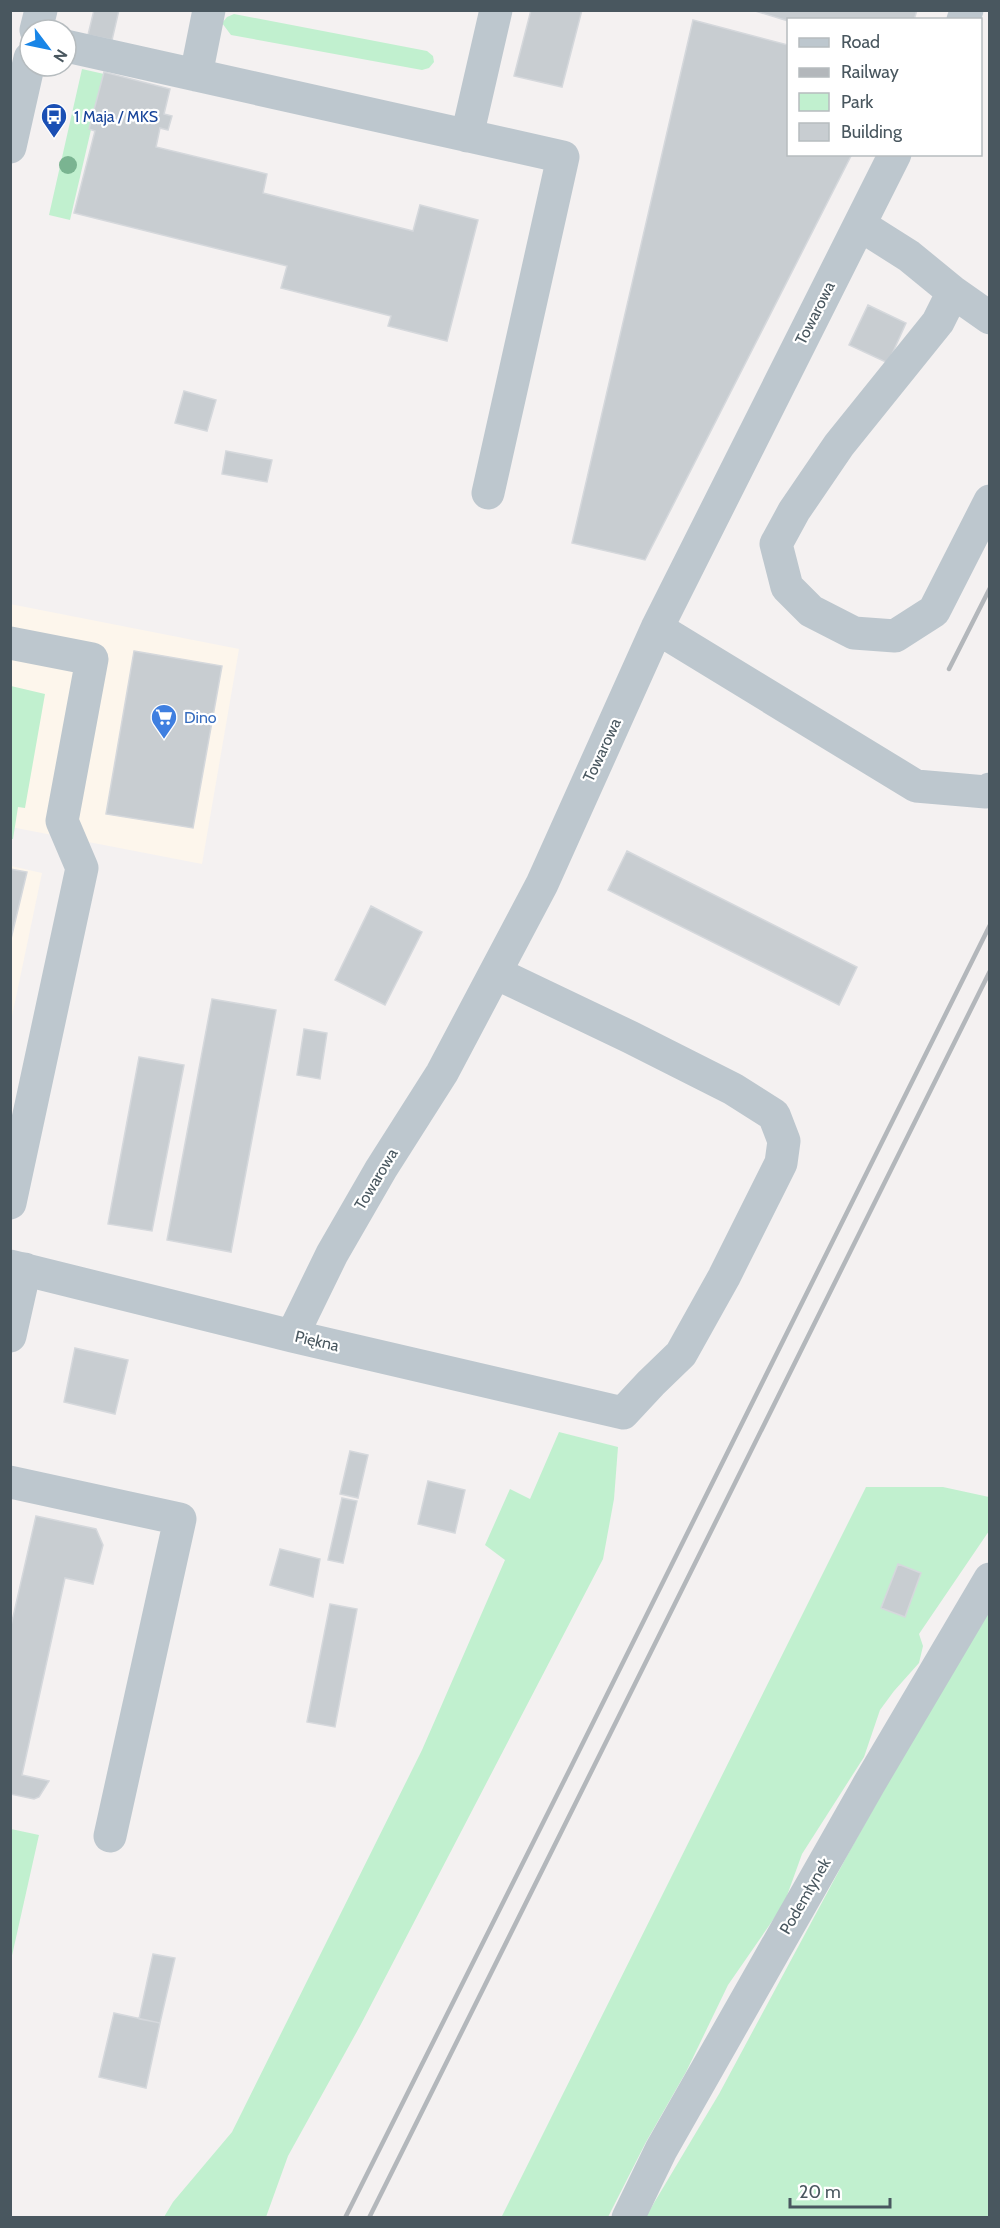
<svg xmlns="http://www.w3.org/2000/svg" width="1000" height="2228" viewBox="0 0 1000 2228" font-family="Cabin,sans-serif">
<style>
.commercial{fill:#fdf6ec}
.green{fill:#c1f0cf}
.building{fill:#c8cdd1;stroke:#d5d8dc;stroke-width:1.5}
.lines{fill:none;stroke-linecap:round;stroke-linejoin:round}
.minor{stroke:#bdc7ce;stroke-width:33}
.rail{stroke:#b3b7bb;stroke-width:4.5}
.tree{fill:#7ab491}
.labels{text-anchor:middle;dominant-baseline:central;stroke-width:4.5;stroke-linejoin:round;paint-order:stroke}
.transit-label{font-size:16px;fill:#164399;stroke:#fff;text-anchor:start}
.street-label{font-size:16px;fill:#49575f;stroke:#fff}
.shop-label{font-size:16px;fill:#366cbe;stroke:#fff;text-anchor:start}
</style>
<rect width="100%" height="100%" fill="#f4f1f1"/>
<path class="commercial" d="M10,604L239,649L202,864L11,827Z
M11,866L42,873L11,1021Z"/>
<path class="green" d="M234,14L427,51L433,56L434,62L429,68L422,70L231,35L222,23L227,17Z
M82,69L104,74L70,220L49,215Z
M11,686L45,694L25,808L18,807L13,839H10Z
M559,1432L618,1447L614,1499L603,1559L360,2026L288,2156L266,2217H164L173,2202L232,2132L422,1750L505,1560L485,1545L510,1489L530,1499Z
M866,1487H943L989,1497V1531L919,1634L923,1646L919,1663L894,1691L880,1710L864,1757L802,1854L784,1904L728,1985L686,2072L646,2142L608,2217L501,2218Z
M989,1611V2217L645,2218L719,2094L848,1854L962,1650Z
M11,1829L39,1835L11,1960L10,1829Z"/>
<path class="building" d="M94,10H119L112,40L88,35Z
M531,10H582L562,87L514,76Z
M752,10H917L914,20H788V21Z
M693,20L788,45V154H852L645,560L572,543Z
M104,72L170,89L164,114L172,116L168,130L160,128L156,147L267,174L263,193L413,231L420,205L478,220L447,341L388,326L391,316L281,288L287,266L74,213L95,131L89,129Z
M868,305L906,323L888,363L849,345Z
M184,391L216,400L207,431L175,423Z
M226,451L272,460L267,482L222,474Z
M134,651L222,666L193,828L106,814Z
M627,851L857,967L839,1005L608,890Z
M10,869L27,872L10,943Z
M371,906L422,932L385,1005L335,980Z
M212,999L276,1010L231,1252L167,1240Z
M304,1029L327,1033L320,1079L297,1075Z
M139,1057L184,1065L152,1231L108,1224Z
M75,1348L128,1360L115,1414L64,1402Z
M350,1451L368,1455L358,1498L340,1494Z
M428,1481L465,1490L455,1533L418,1524Z
M342,1498L357,1501L343,1563L328,1560Z
M36,1516L96,1529L103,1545L93,1584L65,1578L22,1775L49,1781L39,1797L34,1799L10,1794V1630Z
M280,1549L320,1559L313,1597L270,1585Z
M898,1564L921,1573L905,1617L881,1608Z
M330,1604L357,1609L335,1727L307,1722Z
M153,1954L175,1958L160,2023L139,2019Z
M114,2013L160,2023L146,2088L99,2077Z"/>
<g class="lines">
<path class="minor" d="M963,20L967,10
M36,30L41,10
M66,46L563,157L488,493
M196,75L209,10
M467,136L496,10
M10,147L30,58
M860,225L909,256L953,292L990,318
M953,292L938,322L839,445L794,511L776,544L787,587L811,611L854,633L895,636L934,611L990,501
M657,628L916,786L986,792L990,789
M10,643L92,659L62,821L82,868L10,1203
M10,1266L292,1336L623,1413L651,1383L681,1354L724,1277L781,1163L784,1141L774,1115L733,1089L630,1037L496,973
M10,1336L25,1269
M292,1336L332,1254L381,1169L442,1073L542,884L657,628L895,154
M10,1482L180,1519L110,1836
M628,2218L661,2150L869,1784L990,1579"/>
<path class="rail" d="M949,669L990,588
M345,2218L570,1769L990,925
M369,2218L990,971"/>
</g>
<circle class="tree" cx="68" cy="165" r="9"/>
<defs>
<g id="bus-pin" transform="scale(1.35)"><path d="M0 17L-7.5 6A9.5 9.5 0 1 1 7.5 6Z" fill="#1a4fb4" stroke="#fff"/><path d="M-5-6H5V4H4V6H2V4H-2V6H-4V4H-5ZM-3.5-4V0h7V-4ZM-3.5 1.2v1.5H-2V1.2ZM2 1.2v1.5H3.5V1.2Z" fill="#fff"/></g>
<g id="supermarket-pin" transform="scale(1.35)"><path d="M0 17L-7.5 6A9.5 9.5 0 1 1 7.5 6Z" fill="#3f7fe0" stroke="#fff"/><path d="M-6-5.5h2.5l.6 2H6L4.5 2H-2.5L-4.4-4H-6ZM-1.5 3.2a1.3 1.3 0 1 0 .1 0ZM3 3.2a1.3 1.3 0 1 0 .1 0Z" fill="#fff"/></g>
</defs>
<g fill-rule="evenodd">
<use href="#bus-pin" x="54" y="116"/>
<use href="#supermarket-pin" x="164" y="717"/>
</g>
<g class="labels">
<g class="transit-label">
<text x="74" y="116">1 Maja / MKS</text>
</g>
<g class="street-label">
<text transform="translate(815 313) rotate(-63)">Towarowa</text>
<text transform="translate(602 750) rotate(-65)">Towarowa</text>
<text transform="translate(376 1179) rotate(-59)">Towarowa</text>
<text transform="translate(317 1341) rotate(13)">Piękna</text>
<text transform="translate(805 1896) rotate(-60)">Podemłynek</text>
</g>
<g class="shop-label">
<text x="184" y="717">Dino</text>
</g>
</g>
<rect width="1000" height="2228" fill="none" stroke="#49575f" stroke-width="24"/>
<rect x="787" y="18" width="195" height="138" fill="#ffffff" stroke="#b6bcbf" stroke-width="1.5"/>
<rect x="799" y="38" width="30" height="9" fill="#bdc7ce" stroke="#b6bcbf" stroke-width="1.5"/>
<text x="841" y="48" font-size="18" fill="#49575f">Road</text>
<rect x="799" y="68" width="30" height="9" fill="#b3b7bb" stroke="#b6bcbf" stroke-width="1.5"/>
<text x="841" y="78" font-size="18" fill="#49575f">Railway</text>
<rect x="799" y="93" width="30" height="18" fill="#c1f0cf" stroke="#b6bcbf" stroke-width="1.5"/>
<text x="841" y="108" font-size="18" fill="#49575f">Park</text>
<rect x="799" y="123" width="30" height="18" fill="#c8cdd1" stroke="#b6bcbf" stroke-width="1.5"/>
<text x="841" y="138" font-size="18" fill="#49575f">Building</text>
<g transform="translate(48 48) rotate(122)"><circle r="28" fill="#ffffff" stroke="#b6bcbf" stroke-width="1.5"/>
<path d="M0-4.5L10 22L0 15L-10 22Z" fill="#1885e7"/>
<text y="-9" font-size="16" font-weight="bold" text-anchor="middle" fill="#49575f">N</text>
</g>
<path d="M790 2198v9h100v-9" fill="none" stroke="#49575f" stroke-width="3"/>
<text x="799" y="2198" font-size="18" fill="#49575f" stroke="#ffffff" stroke-width="4.5" paint-order="stroke">20 m</text>
</svg>
